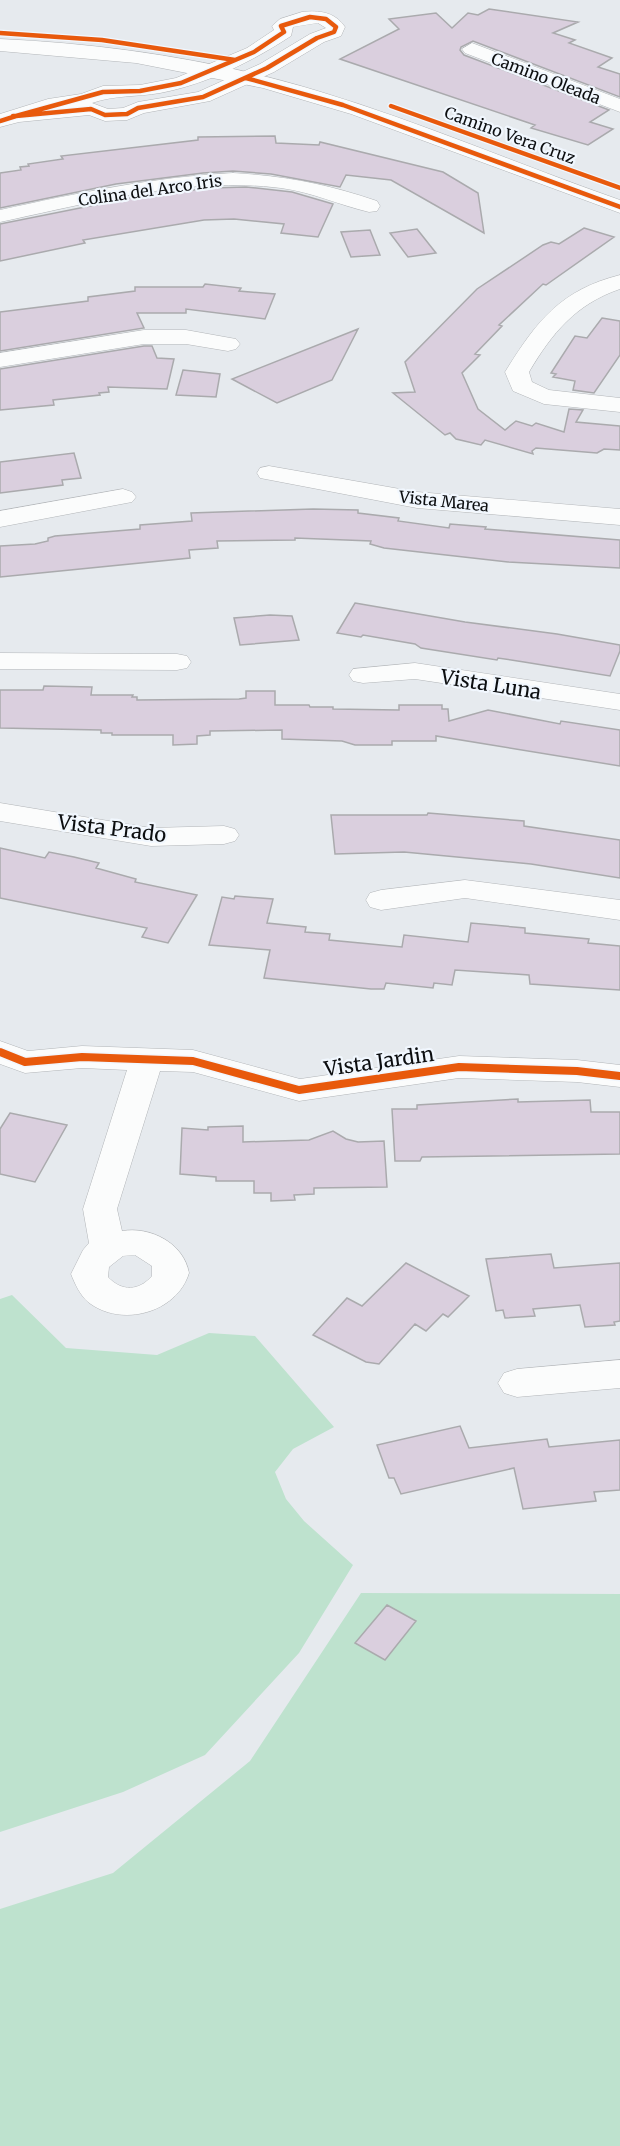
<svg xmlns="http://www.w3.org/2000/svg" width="620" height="2146" viewBox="0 0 620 2146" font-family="Merriweather,serif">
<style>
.green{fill:#bee2ce}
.building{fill:#dacfde;stroke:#aaaaad;stroke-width:1.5}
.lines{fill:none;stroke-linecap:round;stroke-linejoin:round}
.street-casing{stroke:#b2b5b8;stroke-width:1}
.secondary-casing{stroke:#b2b5b8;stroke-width:1}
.street{fill:#fbfcfc;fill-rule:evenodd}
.secondary{fill:#fbfcfc;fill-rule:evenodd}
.cycleway-far1-casing{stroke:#f1f7fe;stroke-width:7}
.cycleway-casing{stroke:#f1f7fe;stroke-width:11}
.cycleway-far1{stroke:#e8590c;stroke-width:4.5}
.cycleway{stroke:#e8590c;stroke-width:8}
.labels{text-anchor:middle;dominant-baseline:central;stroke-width:4.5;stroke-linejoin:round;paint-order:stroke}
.far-street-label{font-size:16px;fill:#0c0e10;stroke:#f1f7fe}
.street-label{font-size:20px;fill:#0c0e10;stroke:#f1f7fe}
</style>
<rect width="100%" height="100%" fill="#e6eaee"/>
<path class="green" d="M12,1295L66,1348L157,1355L209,1333L255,1336L334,1427L293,1449L275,1472L286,1499L304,1521L353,1565L299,1653L205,1755L123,1792L0,1832V1299Z
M361,1593L620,1594V2146H0V1909L113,1873L250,1761Z"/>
<path class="building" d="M489,9L578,22L553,33L575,40L569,43L612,58L598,67L620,74V97L473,41L461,47L460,50L464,55L609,110L590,122L613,129L588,145L531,128L535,125L340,59L399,29L389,19L436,13L452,28L468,13L478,15Z
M275,136L276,143L319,145L320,142L443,172L478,193L484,233L391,180L346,175L340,187L271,174L233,171L203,173L116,184L0,208V173L21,170L20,167L29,166L28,164L63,159L61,156L198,140V137Z
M246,187L292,192L333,204L318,237L281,233L284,224L234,219L204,220L83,240L85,243L0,261V224L140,196L211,188Z
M584,228L614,237L546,285L543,284L499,325L502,326L475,354L480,355L462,373L478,409L505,430L516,421L532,426L536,423L564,432L569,409L583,410L576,422L620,426V450L604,449L597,453L536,448L532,451L533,454L485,440L481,445L456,439L450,433L445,435L393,393L415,392L405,362L477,289L543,245L551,242L559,244Z
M417,229L436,253L408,257L390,233Z
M370,230L380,255L351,257L341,232Z
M205,284L241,288L239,291L275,294L265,319L186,309V313H137L144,328L0,351V312L88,301V297L135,291V287H203Z
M602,318L620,321V355L594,393L573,390L575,381L553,377L556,374L551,373L575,336L587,338Z
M358,329L332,380L277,403L232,379Z
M144,346H152L157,358L174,359L167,389L108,387L109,392L99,393L100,395L53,400L54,405L0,410V369Z
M183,370L220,374L216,397L176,395Z
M74,453L81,478L62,480L63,485L0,493V462Z
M313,509L358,510V513L399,518L398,521L449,528L450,524L486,527L485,529L620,540V568L508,562L384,548L370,544L371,541L295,538V540L217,541L218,548L189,550L190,558L0,577V546L35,544L48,541V538L55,536L140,529V525L192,521L191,513Z
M355,603L465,622L557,634L620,645V651L610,676L524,662L498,658L497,660L421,648L415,644L363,635L361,637L337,633Z
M270,615L292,616L299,640L240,645L234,618Z
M44,686L92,687L91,695H133L132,697H137V700L239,699L246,698V691H275V705H309L310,707H333V709L399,710V705H442V709H448L449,721L488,710L560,724L561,721L620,730V766L436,736V741H392V745H355L342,741L282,739V730L210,731V735L197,736V744L173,745V735H112V733H101V730L0,728V690H43Z
M428,813L524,821V826L620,840V878L531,864L404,852L335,854L331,815H427Z
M0,848L45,858L49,852L74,857L99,863L96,868L136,879L135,882L197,895L168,943L142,937L147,928L0,898Z
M235,896L273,899L267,923L306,927L305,932L330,934L329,940L402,947L404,935L468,942L471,923L525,928V933L589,939L588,943L620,946V990L530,984L529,975L455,970L452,985L434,983L433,988L386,983L384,989H371L264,978L270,950L209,945L222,897L234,899Z
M518,1099V1102L590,1100L591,1112H620V1154L422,1157L420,1161H395L392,1109H417V1105Z
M10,1113L67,1125L35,1182L0,1174V1129Z
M243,1126V1142L309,1140L333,1131L346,1139L358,1142L384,1141L387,1187L314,1188V1194L294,1195L295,1200L271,1201V1193H254V1181H216V1177L180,1174L182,1128L208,1130V1127Z
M551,1254L554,1268L620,1263V1321L614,1322L615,1325L585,1327L580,1305L533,1309L535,1316L505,1318L503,1310L496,1311L486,1259Z
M406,1263L469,1296L448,1317L443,1314L426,1331L415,1324L379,1364L366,1362L313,1335L347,1298L362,1306Z
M460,1426L469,1448L547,1439L549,1447L620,1440V1490L594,1492L596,1501L523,1509L514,1468L401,1494L394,1478H389L377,1445Z
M387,1605L416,1621L385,1660L355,1643Z"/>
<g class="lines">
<g class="street-casing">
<path id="street" d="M302,12C319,10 335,12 345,27L341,36L324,42L274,72L210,101L144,113L127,120L105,121L89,115L19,122L0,127V114L48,99L81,94L103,86L140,85L176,78L247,48L274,30L272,26L280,19ZM318,23L326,28L310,34L260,64L198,92L138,102L123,108L108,109L92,103C114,95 137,97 160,93C207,84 251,62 291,36L293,27Z
M472,43L620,99V112L465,53L462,49Z
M233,173C286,176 327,184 377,201L380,206L377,211L369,212C339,205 312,192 281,188C188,176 90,203 0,222V210C78,193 154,177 233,173Z
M620,275V289C576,304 552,333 529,372L532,382L549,390L620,398V412L544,404L513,391L505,372C536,322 560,290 620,275Z
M144,330H186L236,339L240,344L236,349L228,351L186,344H144L0,367V353Z
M269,466L417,492L620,509V525L417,508L260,478L257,473L260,468Z
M123,489L132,492L136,497L132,502L0,527V511Z
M0,653L177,654L187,656L191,662L187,668L177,670L0,669Z
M415,663L620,694V710L415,679L363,683L353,681L349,675L353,669Z
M0,803L151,828L224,826L235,829L239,835L235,841L224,844L151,846L0,821Z
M465,880L620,900V920L465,898L381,910L370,907L366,900L370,893L381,890Z
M0,1041L28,1051L82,1046L193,1050L300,1079L459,1056L577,1060L620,1065V1087L577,1082L459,1078L299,1101L193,1072L160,1071L117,1209L122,1231C150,1226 184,1243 189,1273C177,1313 121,1328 88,1302C80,1295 75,1284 71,1274L83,1250L89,1243L83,1209L127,1070L82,1068L25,1073L0,1064ZM135,1255L152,1266V1276C139,1291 122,1292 108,1277L109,1267L123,1256Z
M620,1360V1388L517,1397L504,1393L498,1383L504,1373L517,1369Z"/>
</g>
<g class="secondary-casing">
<path id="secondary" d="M0,39C109,44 217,60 321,92C423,123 520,165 620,200V213L351,114L263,88L136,63L0,51Z"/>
</g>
<use href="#street" class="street"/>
<use href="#secondary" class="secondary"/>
<g class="cycleway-far1-casing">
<path id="cycleway-far1" d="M310,17L326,19L336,27L334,32L317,38L267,68L203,97L138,108L127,114L105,115L91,109L16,116L103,92L140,91L181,83L254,52L284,32L281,26Z
M0,33L102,40L235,60
M246,78L343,105L620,207
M391,106L620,188
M13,116H16
M0,121L16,116"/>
</g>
<g class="cycleway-casing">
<path id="cycleway" d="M0,1052L25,1062L82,1057L193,1061L299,1090L459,1067L577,1071L620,1076"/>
</g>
<use href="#cycleway-far1" class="cycleway-far1"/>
<use href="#cycleway" class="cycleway"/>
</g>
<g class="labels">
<g class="far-street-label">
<text transform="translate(546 78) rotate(21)">Camino Oleada</text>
<text transform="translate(510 135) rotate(20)">Camino Vera Cruz</text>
<text transform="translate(150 190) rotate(-8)">Colina del Arco Iris</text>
<text transform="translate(444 501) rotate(6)">Vista Marea</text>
</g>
<g class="street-label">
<text transform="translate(491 684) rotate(9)">Vista Luna</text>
<text transform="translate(112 828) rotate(7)">Vista Prado</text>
<text transform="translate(379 1061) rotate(-8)">Vista Jardin</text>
</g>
</g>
</svg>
